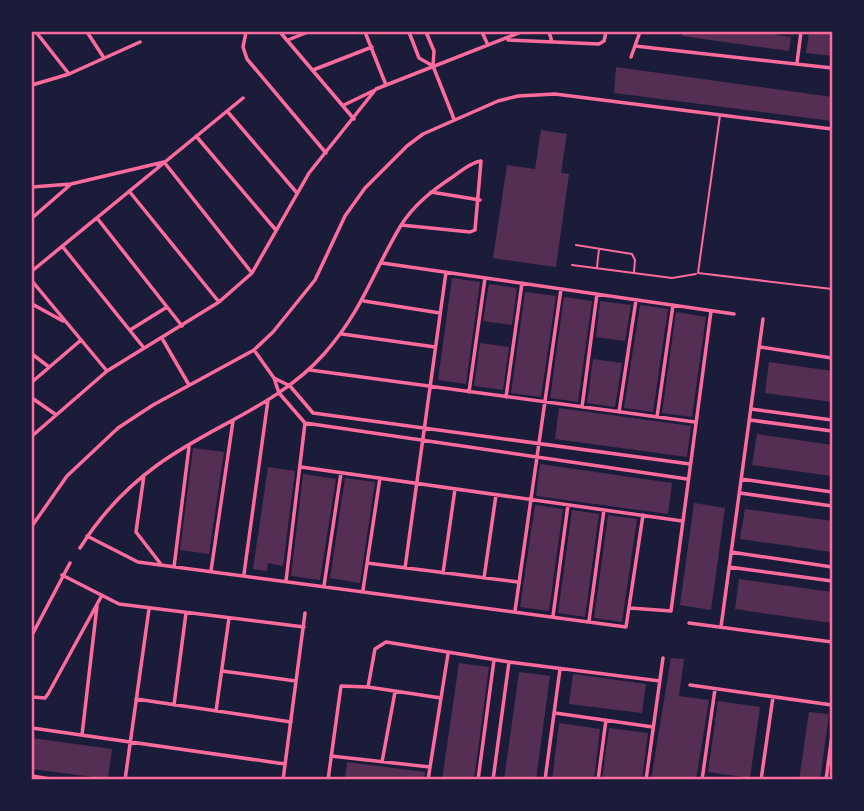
<svg xmlns="http://www.w3.org/2000/svg" width="864" height="811" viewBox="0 0 864 811" font-family="Georgia,serif">
<style>
.building{fill:#542f53}
.lines{fill:none;stroke-linecap:round;stroke-linejoin:round}
.service{stroke:#ff6b9d;stroke-width:2}
.minor{stroke:#ff6b9d;stroke-width:3.5}
.neatline{fill:none;stroke:#ff6b9d;stroke-width:2.5}
</style>
<rect width="100%" height="100%" fill="#1b1b3a"/>
<path class="building" d="M683,32H777L776,35L791,37L789,51L682,36Z
M809,32H832V56L806,53Z
M616,67L832,97V121L614,93Z
M541,130L567,134L561,173L569,174L556,267L493,258L507,165L535,169Z
M452,278L480,282L466,384L438,380Z
M489,284L517,288L512,325L483,321Z
M525,292L556,296L541,397L511,393Z
M564,297L592,301L578,402L550,398Z
M600,301L631,305L625,341L596,337Z
M640,305L668,309L653,412L624,408Z
M676,312L706,317L692,417L662,413Z
M480,343L509,347L503,390L474,386Z
M593,359L622,363L615,407L587,403Z
M769,362L832,371V402L765,393Z
M559,408L691,426L687,457L555,439Z
M757,434L832,445V476L752,465Z
M193,448L224,452L209,554L180,550Z
M540,464L672,483L668,514L536,496Z
M268,467L295,471L283,566L268,563L267,571L253,569Z
M303,474L336,479L320,580L291,576Z
M345,478L375,482L360,583L330,578Z
M694,503L725,508L711,610L680,605Z
M535,505L563,509L549,611L520,607Z
M745,509L832,521V552L740,539Z
M572,510L599,514L585,617L558,613Z
M608,515L637,519L622,622L594,618Z
M739,579L832,592V623L735,609Z
M671,658L684,659L679,696L709,700L696,780L651,779Z
M459,663L489,667L474,780H442Z
M519,672L550,676L536,780H504Z
M573,674L646,684L642,713L569,704Z
M718,701L760,707L750,778L708,772Z
M809,712L829,714L820,780H799Z
M559,723L600,729L594,780H552Z
M609,728L648,733L642,780H602Z
M32,738L112,749L108,779L32,769Z
M347,762L425,772L424,780H345Z"/>
<g class="lines">
<path class="service" d="M720,115L698,273L832,289
M576,245L632,254L635,260L634,272
M572,265L672,278L696,274
M597,267L599,249"/>
<path class="minor" d="M36,32L69,74
M87,32L104,58
M246,32L243,47L247,59L326,153
M280,32L354,119
M365,32L386,85
M409,32L419,58L433,66
M426,32L434,51L433,66L454,119
M482,32L487,43
M549,32L552,42
M288,40L308,32
M508,40L599,44L604,41L606,32
M635,46L832,68
M631,57L640,32
M797,63L801,32
M313,70L372,47
M32,85L69,74L140,42
M344,105L375,90
M227,111L297,193
M196,136L275,229
M32,187L71,184L164,162L252,273
M129,191L219,302
M431,192L480,200
M32,218L70,185
M97,218L182,326
M62,246L144,348
M382,263L734,314
M32,271L243,98
M32,281L107,371
M364,301L440,313
M32,304L63,321
M130,330L167,307
M342,334L435,347
M163,340L189,385
M760,347L832,358
M254,350L274,378L279,393L305,423L687,479
M32,354L49,367
M310,370L695,422
M274,378L290,386L313,413L690,464
M32,382L81,340
M469,392L485,278
M506,397L522,283
M32,398L55,414
M582,407L597,294
M751,409L832,420
M619,412L636,300
M657,417L673,305
M750,420L832,431
M32,436L107,371L219,302L252,273L309,173L376,89L521,32
M301,467L682,521
M144,475L136,532L160,563
M741,479L832,492
M740,493L832,506
M32,526L67,476L118,428L153,405L254,350L273,332L315,280L345,216L365,188L407,146L423,134L498,101L518,96L555,94L832,129
M87,536L138,562L626,627L643,515
M80,548C100,516 126,488 156,466C210,426 278,406 324,354C362,311 372,274 400,227C413,205 433,190 454,176C462,170 472,162 481,161L475,230L470,232L401,225
M731,552L832,567
M367,563L518,582
M174,567L189,447
M729,567L832,581
M405,568L446,272
M211,571L233,421
M443,573L455,489
M244,574L268,400
M62,575L119,604L304,627
M484,578L496,495
M286,581L305,423
M324,586L341,473
M363,590L380,478
M630,608L671,611L711,311
M515,611L561,289
M553,616L568,505
M589,621L604,510
M689,623L832,642
M721,627L763,319
M32,635L70,563
M222,671L296,681
M690,685L832,705
M368,687L375,649L386,642L509,662L660,681
M32,697L45,698L48,694L101,597
M136,699L291,722
M174,705L186,613
M216,711L229,618
M555,713L653,727
M32,728L285,764
M82,735L97,606
M331,756L430,767
M382,762L395,692
M32,776L56,780
M125,780L149,609
M283,780L305,613
M328,780L341,686L368,687L441,698
M428,780L448,654
M478,780L494,660
M493,780L509,662
M545,780L560,669
M598,780L606,720
M646,780L663,658
M702,780L715,689
M761,780L773,697
M826,780L832,735"/>
</g>
<rect width="864" height="811" fill="none" stroke="#1b1b3a" stroke-width="66"/>
<rect x="33" y="33" width="798" height="745" class="neatline"/>
</svg>
